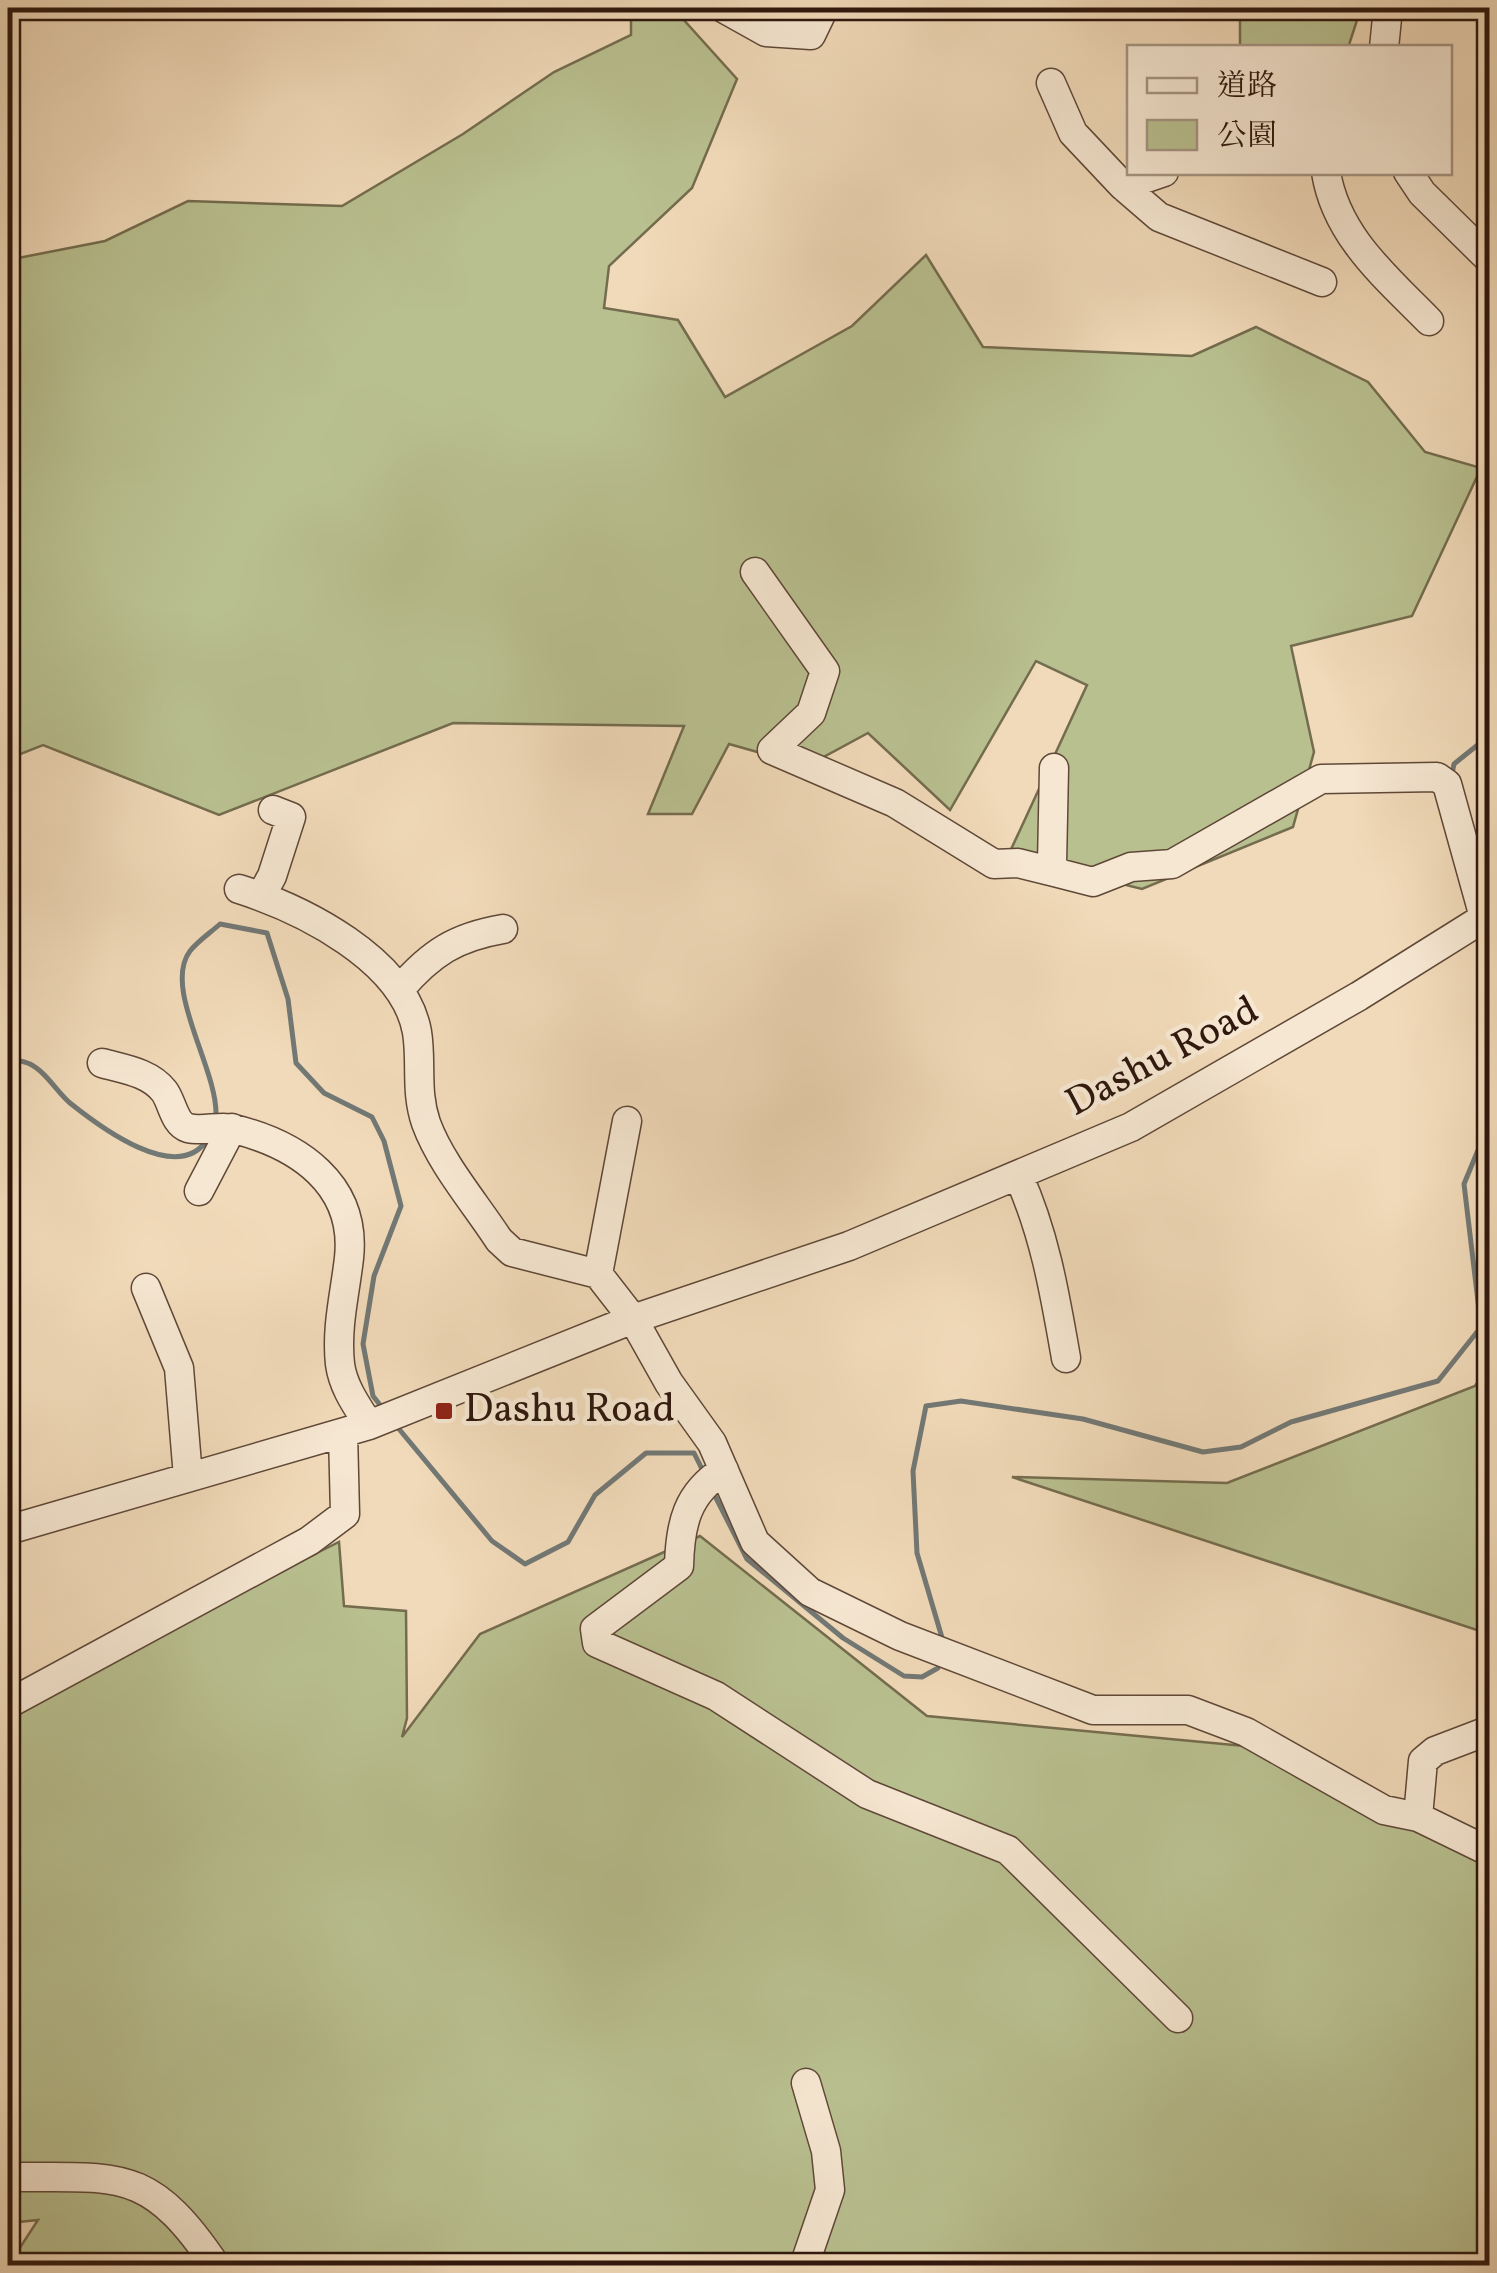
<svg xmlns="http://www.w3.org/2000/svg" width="1497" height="2273" viewBox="0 0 1497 2273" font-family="Vollkorn,'Noto Serif TC',serif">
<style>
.green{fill:#b9c090;stroke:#746c4e;stroke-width:2.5}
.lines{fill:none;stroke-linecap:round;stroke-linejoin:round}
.stream{stroke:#727875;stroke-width:5}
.minor-casing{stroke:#5f4838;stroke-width:31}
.minor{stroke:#f6e7d2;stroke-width:28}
.poi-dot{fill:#8f2418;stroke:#f6e7d2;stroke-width:4}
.labels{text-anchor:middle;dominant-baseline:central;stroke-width:9;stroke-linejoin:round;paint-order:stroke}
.street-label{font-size:40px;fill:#2e170d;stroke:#f6e7d2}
.poi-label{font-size:40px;fill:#2e170d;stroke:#f6e7d2;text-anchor:start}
</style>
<rect width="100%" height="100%" fill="#f1dab9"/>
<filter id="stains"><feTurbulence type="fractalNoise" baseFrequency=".002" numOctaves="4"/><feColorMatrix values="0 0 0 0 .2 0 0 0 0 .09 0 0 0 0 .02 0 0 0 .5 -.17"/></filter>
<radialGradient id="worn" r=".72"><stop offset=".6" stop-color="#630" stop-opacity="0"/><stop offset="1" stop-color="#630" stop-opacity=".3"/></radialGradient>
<path class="green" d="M631,8H673L737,79L692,188L609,266L604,308L678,320L725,397L852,326L926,255L983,347L1192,356L1256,327L1368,382L1425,452L1481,468L1412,616L1291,646L1314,752L1293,827L1142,889L1008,856L1087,685L1036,661L950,810L868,733L807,766L729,744L692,814H648L684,726L453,723L219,815L43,745L8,759V260L105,241L188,201L342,206L463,134L554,72L631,35Z
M1240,8H1361L1348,48L1240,47Z
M1489,1364V1634L1012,1477L1227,1483L1475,1386Z
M700,1536L927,1716L1255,1747L1489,1851V2265L8,2266L38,2220L8,2223V1707L339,1542L344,1606L406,1611L407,1718L402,1737L480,1634Z"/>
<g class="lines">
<path class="stream" d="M1452,774L1454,764L1490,735
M8,1058C14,1060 24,1061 30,1064C46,1072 57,1092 70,1103C100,1127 177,1185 207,1140
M216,1116C218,1069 162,988 190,951C198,941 210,933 220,924L267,933L288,999L296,1063L324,1093L372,1117L384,1141L401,1206L374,1276L363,1344L373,1396L384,1410
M394,1423L492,1541L525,1564L568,1542L595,1495L646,1453H694L704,1473
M713,1492L747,1559L843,1638L904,1676L922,1677L938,1668L939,1661
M943,1641L917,1553L913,1471L926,1406L961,1401L1083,1419L1203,1452L1241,1447L1291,1422L1438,1381L1481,1327L1464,1184L1483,1138L1490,1080"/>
<g class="minor-casing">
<path id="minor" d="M723,8L766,32L811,35L824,8
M1384,48L1388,8
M1051,83L1073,133L1123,186
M1164,172L1123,186L1159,217L1322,282
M1326,172C1336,236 1386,277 1429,321
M1408,172L1422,193L1490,260
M755,572L825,671L811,713L772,750L895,803L994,864L1018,863L1058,873
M1054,768L1052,864L1058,873L1093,882L1131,867L1172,864L1321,779L1437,777L1447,784L1484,917
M239,889C302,909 404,959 417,1032C422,1063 415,1091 426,1123C441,1164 475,1203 499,1240L512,1252L598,1274L633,1319L669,1383L712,1443L755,1542L810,1592L900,1636L1093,1710H1188L1246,1732L1384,1810L1418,1817L1490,1852
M261,896L272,876L291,817L273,810
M400,989C431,953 456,937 503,929
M102,1063C123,1069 149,1072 164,1091C172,1101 174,1124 188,1128C203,1132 220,1125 234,1129C298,1145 357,1184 349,1258C345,1294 336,1327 340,1364C343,1387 357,1406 369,1425
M1018,1175C1045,1234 1055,1295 1066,1358
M199,1191L232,1128
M598,1274L627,1121
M146,1288L179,1368L188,1477
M724,1470C687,1493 680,1524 679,1566L595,1629L597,1643L716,1696L867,1794L1008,1850L1178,2018
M8,1530L369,1425L633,1319L849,1246L1131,1127L1359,996L1490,914
M8,1704L309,1541L345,1514L343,1433
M1418,1817L1423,1761L1435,1751L1490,1730
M8,2177C119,2178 148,2165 216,2266
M804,2266L830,2190L826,2151L806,2083"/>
</g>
<use href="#minor" class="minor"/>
</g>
<rect class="poi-dot" x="434" y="1401" width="20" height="20" rx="5"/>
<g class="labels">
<g class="street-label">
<text transform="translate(1163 1058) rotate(-28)">Dashu Road</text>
</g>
<g class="poi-label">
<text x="464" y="1411">Dashu Road</text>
</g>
</g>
<rect width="1497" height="2273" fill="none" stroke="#f1dab9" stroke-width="40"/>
<rect x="10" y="10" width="1477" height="2253" fill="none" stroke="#2e170d" stroke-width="5"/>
<rect x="20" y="20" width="1457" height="2233" fill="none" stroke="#2e170d" stroke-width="2.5"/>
<rect x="1127" y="45" width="325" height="130" fill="#f6e7d2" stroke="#a69483" stroke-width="2.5"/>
<rect x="1147" y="78" width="50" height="15" fill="#f6e7d2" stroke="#a69483" stroke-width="2.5"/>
<text x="1217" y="95" font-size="30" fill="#2e170d">道路</text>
<rect x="1147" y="120" width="50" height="30" fill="#b9c090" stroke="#a69483" stroke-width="2.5"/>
<text x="1217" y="145" font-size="30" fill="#2e170d">公園</text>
<rect width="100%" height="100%" filter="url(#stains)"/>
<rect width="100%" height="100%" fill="url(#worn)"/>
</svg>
